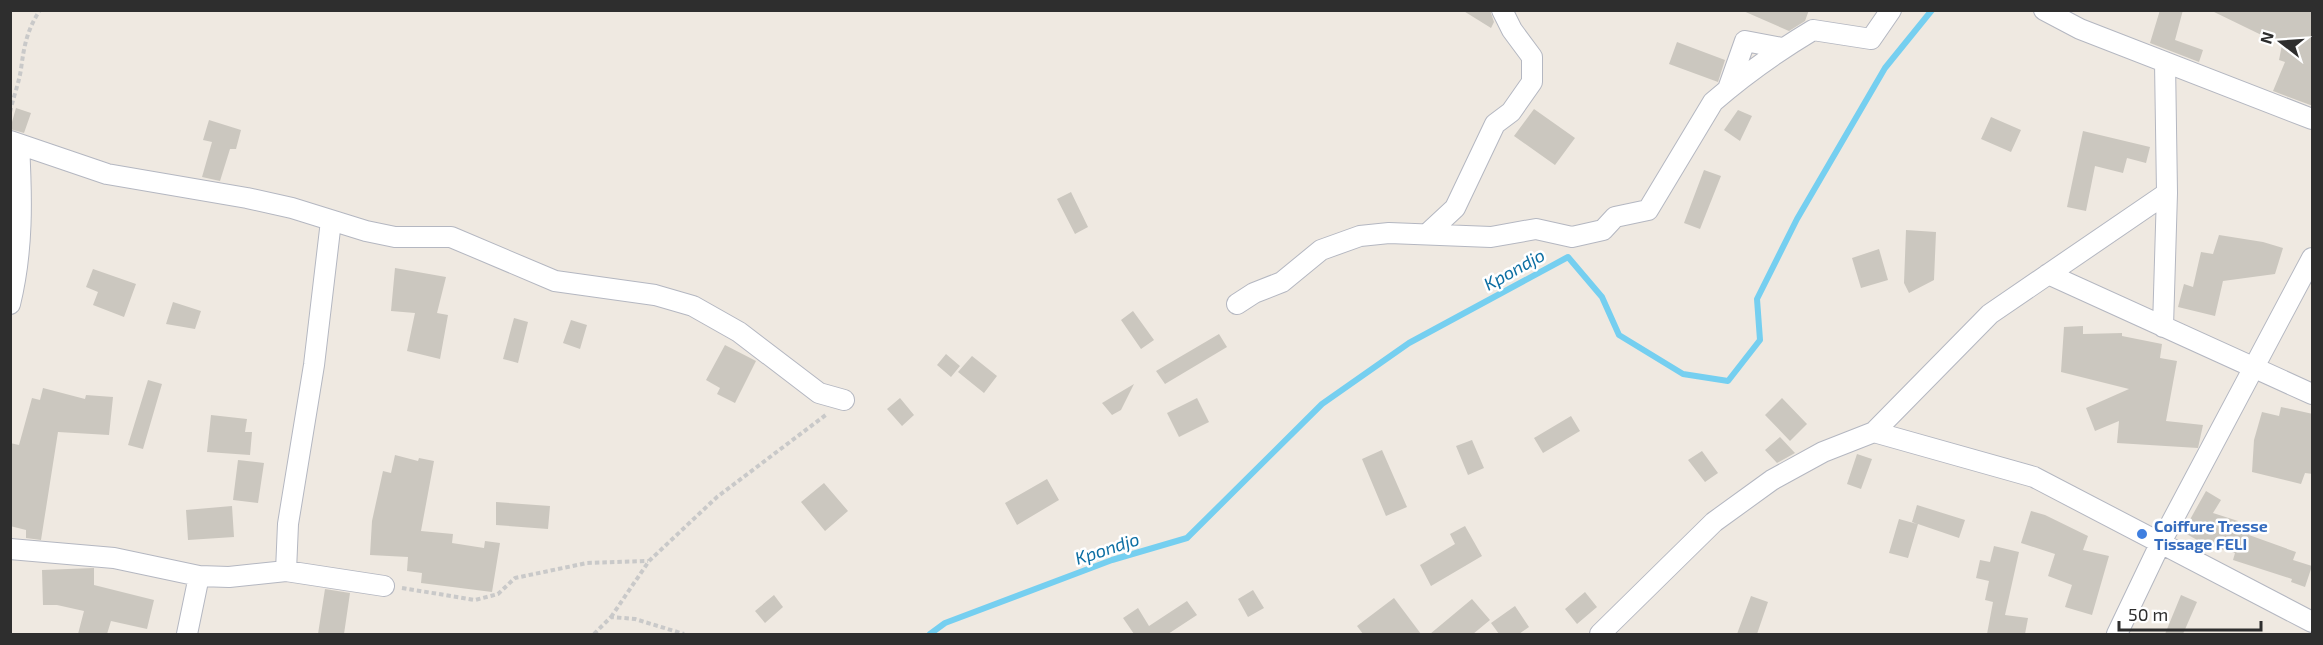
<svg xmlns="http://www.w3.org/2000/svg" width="2323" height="645" viewBox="0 0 2323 645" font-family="'Exo 2',sans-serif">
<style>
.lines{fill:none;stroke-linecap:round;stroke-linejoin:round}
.stream{stroke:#75cff0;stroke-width:6}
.building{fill:#cbc7bf}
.street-casing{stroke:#b4b7c1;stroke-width:22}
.path{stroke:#c9c9c9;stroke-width:4;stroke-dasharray:4.5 3;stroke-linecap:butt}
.street{stroke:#fff;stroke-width:20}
.shop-dot{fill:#3f7fe0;stroke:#fff;stroke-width:2}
.labels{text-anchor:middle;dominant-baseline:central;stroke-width:5;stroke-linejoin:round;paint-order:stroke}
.shop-label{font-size:16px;font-weight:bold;fill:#366cbe;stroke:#fff;text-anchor:start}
.water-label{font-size:18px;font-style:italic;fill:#0d6fa3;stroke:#fff}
</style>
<rect width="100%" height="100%" fill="#efe9e1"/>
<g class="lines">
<path class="stream" d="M930,634L945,623L1112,560L1187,538L1322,404L1409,343L1568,257L1602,297L1619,335L1683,374L1728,381L1760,340L1757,299L1797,219L1885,68L1932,10"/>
</g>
<path class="building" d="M1462,10H1490L1494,22L1491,28Z
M1741,10H1809L1805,21L1789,31Z
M2160,10H2183L2175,40L2203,50L2199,62L2150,43Z
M2210,10H2313V106L2273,91L2285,62L2279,60L2282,45Z
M1677,42L1725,60L1718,82L1669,64Z
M16,108L31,113L24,133L10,129Z
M1534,109L1575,138L1555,165L1514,136Z
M1738,110L1752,116L1740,141L1724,130Z
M1991,117L2021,130L2011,152L1981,139Z
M209,120L241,130L236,149H230L220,181L202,177L212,142L203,140Z
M2083,131L2150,147L2146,163L2127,158L2123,173L2095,166L2086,211L2067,207Z
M1704,170L1721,176L1700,229L1684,223Z
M1071,192L1088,227L1075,234L1057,199Z
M1906,230L1936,232L1934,280L1909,293L1904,283Z
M2219,235L2263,242L2283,248L2275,274L2223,281L2215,316L2178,307L2184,284L2193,287L2201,252L2213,254Z
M1879,249L1888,280L1861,288L1852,258Z
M395,268L446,277L437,313L448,315L440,359L407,351L415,313L391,311Z
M93,269L136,284L124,317L93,305L98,292L86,287Z
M173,302L201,311L195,329L166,324Z
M1133,311L1154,340L1141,349L1121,320Z
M514,318L528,322L518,363L503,359Z
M571,320L587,325L580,349L563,343Z
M2083,326V334L2122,333V336L2162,344L2160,358L2177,361L2166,421L2203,425L2198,448L2117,443L2119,421L2095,431L2086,408L2129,389L2061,372L2064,327Z
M1219,334L1227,347L1165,384L1156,371Z
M725,345L756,361L735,403L717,394L720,388L706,380Z
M946,354L960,366L951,377L937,365Z
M972,356L997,376L984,393L958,372Z
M148,380L162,384L143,449L128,445Z
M1134,384L1121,410L1112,415L1102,403Z
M43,388L85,399L86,395L113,397L109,435L58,432L41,540L26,538V530L10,526V443L19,445L32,398L40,400Z
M900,398L914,415L902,426L887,409Z
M1197,398L1209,422L1179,437L1167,413Z
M1782,398L1807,424L1790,441L1765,415Z
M2281,407L2313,414V474L2305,473L2301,484L2252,472L2254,440L2262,412L2279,416Z
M211,415L247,419L245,432H252L250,455L207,452Z
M1571,416L1580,431L1543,453L1534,438Z
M1780,437L1795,453L1777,463L1765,450Z
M1472,440L1484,468L1468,475L1456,446Z
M1382,450L1407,507L1386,516L1362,459Z
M1702,451L1718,473L1705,482L1688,460Z
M1857,454L1872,459L1861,489L1847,484Z
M395,455L418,461L419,458L434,461L421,531L453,534L452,543L484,548L485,541L500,543L492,592L421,583L422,573L407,571L408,557L370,555L372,521L383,471L391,473Z
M238,460L264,463L258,503L233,500Z
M1047,479L1059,500L1017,525L1005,503Z
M824,483L848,511L825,531L801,502Z
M2206,491L2221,500L2213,513L2238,521L2237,525L2251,527L2249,535L2296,552L2293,560L2312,566L2305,587L2291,582L2292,579L2233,560L2235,553L2206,545L2183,532Z
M496,502L550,506L548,529L496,525Z
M1917,505L1965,520L1959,538L1918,524L1908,558L1889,553L1899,519L1917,524L1912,522Z
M232,506L234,537L188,540L186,510Z
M2031,511L2045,515L2088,536L2083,550L2109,556L2092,615L2065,607L2072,585L2048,576L2055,554L2021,543Z
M1465,526L1482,556L1431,586L1420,565L1455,544L1450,534Z
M1994,546L2019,552L2005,615L2028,618L2025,634H1987L1993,602L1985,600L1989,581L1976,578L1980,560L1990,562Z
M94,568V585L154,600L147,629L111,621L107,634H78L84,611L57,605H43L42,570Z
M325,589L350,593L344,634H318Z
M1253,590L1264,608L1248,617L1238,599Z
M1585,592L1597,607L1577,624L1565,609Z
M774,595L783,607L765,623L755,611Z
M2181,595L2197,602L2183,634H2165Z
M1751,596L1768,602L1757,634H1737Z
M1394,598L1421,634H1363L1357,626Z
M1472,599L1490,620L1473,634H1430Z
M1187,601L1197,615L1168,634H1134L1123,618L1138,608L1149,626Z
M1515,606L1529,627L1519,634H1499L1491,623Z"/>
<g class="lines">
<g class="street-casing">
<path id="street" d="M2044,10L2080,29L2312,119
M1728,89L1745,41L1782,48
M10,141L107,174L247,198L292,208L366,231L395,237H451L555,281L655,295L693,306L739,332L819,393L844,400
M1427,234L1455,208L1495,124L1511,112L1532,82V57L1512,30L1502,10
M2048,274L2312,394
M10,304C23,251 22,199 19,145
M1237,304L1254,293L1282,282L1321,250L1360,236L1389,233L1491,237L1536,229L1572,237L1603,230L1615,217L1648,210L1713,102C1744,75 1778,51 1813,30L1871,39L1891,10
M2163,327L2167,193
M1874,432L2034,477L2312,622
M10,549L114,558L199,576L229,577L286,571L384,586
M286,571L288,524L314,365L331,221
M187,634L199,576
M1600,634L1714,522L1772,480L1823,452L1874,432L1990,314L2167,193L2165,62
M2117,634L2160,544L2312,258"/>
</g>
<path class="path" d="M10,112C13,98 19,83 21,69C24,46 27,30 40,10
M402,588L475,600L498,594L515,578L587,563L648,561
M611,617L649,561L717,497L827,414
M594,634L611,617L635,619L684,634"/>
<use href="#street" class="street"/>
</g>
<circle class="shop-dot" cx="2142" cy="534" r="6"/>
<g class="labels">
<g class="shop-label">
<text x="2154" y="525">Coiffure Tresse<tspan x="2154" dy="18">Tissage FELI</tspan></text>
</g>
<g class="water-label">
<text transform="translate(1514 269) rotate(-29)">Kpondjo</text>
<text transform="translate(1107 548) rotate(-18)">Kpondjo</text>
</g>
</g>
<rect width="2323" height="645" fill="none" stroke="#2e2e2e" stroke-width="24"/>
<g transform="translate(2281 42) rotate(287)" stroke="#ffffff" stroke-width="4.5" paint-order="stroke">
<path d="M0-4.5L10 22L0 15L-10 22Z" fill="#2e2e2e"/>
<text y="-9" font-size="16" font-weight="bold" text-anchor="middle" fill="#2e2e2e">N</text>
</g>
<path d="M2119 621v9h142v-9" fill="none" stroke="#2e2e2e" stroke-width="3"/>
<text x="2128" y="621" font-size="18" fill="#2e2e2e" stroke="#ffffff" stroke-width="4.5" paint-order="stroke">50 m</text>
</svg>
